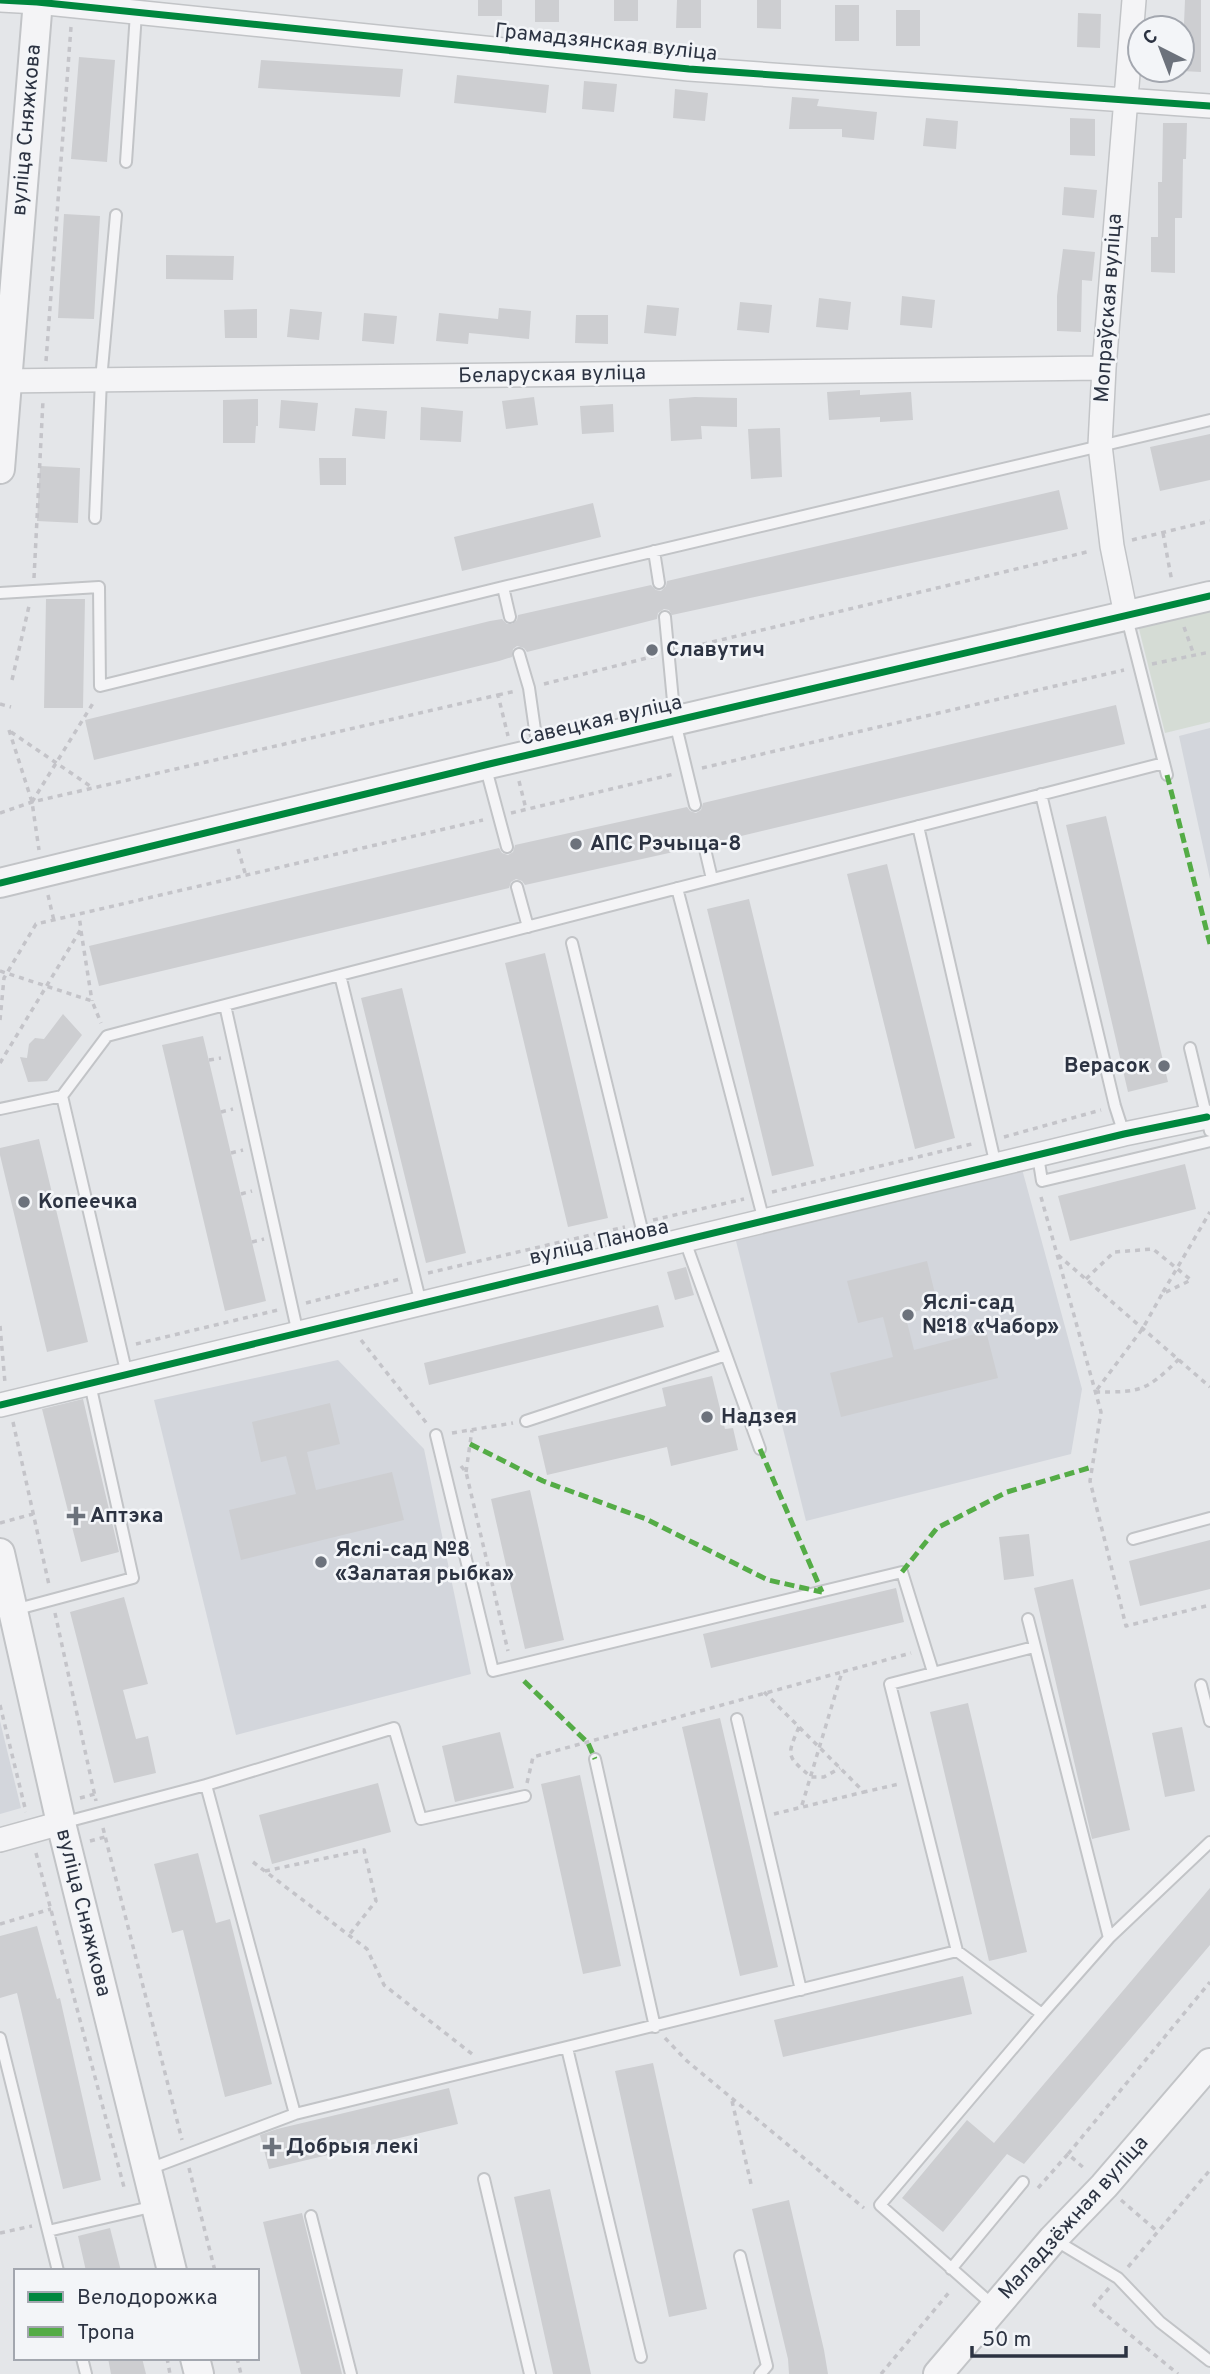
<svg xmlns="http://www.w3.org/2000/svg" width="1210" height="2374" viewBox="0 0 1210 2374" font-family="Overpass,sans-serif">
<style>
.built{fill:#d3d6dc}
.green{fill:#d5dcd5}
.building{fill:#cdced1}
.lines{fill:none;stroke-linecap:round;stroke-linejoin:round}
.service-casing{stroke:#c2c4c7;stroke-width:14}
.minor-casing{stroke:#c2c4c7;stroke-width:26}
.tertiary-casing{stroke:#c2c4c7;stroke-width:32}
.path{stroke:#c4c4c9;stroke-width:3.5;stroke-dasharray:5 5;stroke-linecap:butt}
.service{stroke:#f4f4f6;stroke-width:10}
.minor{stroke:#f4f4f6;stroke-width:23}
.tertiary{stroke:#f4f4f6;stroke-width:28}
.quiet{stroke:#54ac46;stroke-width:5;stroke-dasharray:10 5;stroke-linecap:butt}
.cycleway-casing{stroke:#f3f5f8;stroke-width:11}
.cycleway{stroke:#00873e;stroke-width:7}
.poi-dot{fill:#6c727c;stroke:#f3f5f8;stroke-width:2.5}
.labels{text-anchor:middle;dominant-baseline:central;stroke-width:5;stroke-linejoin:round;paint-order:stroke}
.street-label{font-size:21px;fill:#2c3342;stroke:#f3f5f8}
.poi-label{font-size:21px;font-weight:bold;fill:#2c3342;stroke:#f3f5f8;text-anchor:start}
</style>
<rect width="100%" height="100%" fill="#e4e6e9"/>
<path class="built" d="M1210,728V879L1179,736Z
M1022,1169L1082,1389L1071,1454L806,1521L736,1241Z
M338,1360L424,1449L471,1674L236,1735L154,1400Z
M0,1721L21,1808L0,1814Z"/>
<path class="green" d="M1210,599V722L1165,733L1136,617Z"/>
<path class="building" d="M478,0H502V16H478Z
M535,0H559V22H535Z
M614,0H638V21H614Z
M677,0H701V28H676Z
M757,0H781V29L757,28Z
M1185,0H1201V72L1182,71Z
M835,5H859V41H835Z
M896,10H920V46H896Z
M1078,13L1101,14L1100,48L1077,47Z
M79,57L115,60L107,162L71,159Z
M261,60L403,69L400,97L258,88Z
M457,75L549,85L546,113L454,103Z
M584,81L617,84L614,112L582,109Z
M675,89L708,93L705,121L673,118Z
M792,97L819,99L817,106L877,112L874,140L842,137V129H789Z
M926,118L958,121L956,149L923,146Z
M1070,118L1095,119V156L1070,155Z
M1163,123H1187L1186,159H1183L1182,218H1175V273L1151,272V237H1158V182H1162Z
M1064,187L1097,190L1094,218L1062,215Z
M64,214L100,216L94,319L58,318Z
M1063,249L1095,252L1092,281L1082,280L1081,332L1057,331V296Z
M166,255L234,256L233,280L166,279Z
M902,296L935,300L932,328L900,325Z
M819,298L851,302L848,330L816,327Z
M740,302L772,305L769,333L737,330Z
M647,305L679,308L676,336L644,333Z
M499,308L531,311L529,339L469,333L468,344L436,341L439,313L498,319Z
M257,309V338H225L224,310Z
M290,309L322,312L319,340L287,337Z
M364,313L397,316L394,344L362,341Z
M576,315H608V344L575,343Z
M860,390V395L911,392L913,420L880,422V417L829,420L827,392Z
M534,397L538,425L506,429L502,401Z
M695,397L737,398V427L701,426L702,439L671,441L669,399Z
M258,399V426H256L255,443H223V400Z
M281,400L318,403L315,431L279,428Z
M613,404L614,432L582,434L580,406Z
M421,407L463,411L461,442L420,440Z
M355,408L387,411L385,439L352,436Z
M780,428L782,477L751,479L748,429Z
M1210,434V480L1160,491L1150,447Z
M319,458H346V485H320Z
M40,466L80,468L78,523L37,521Z
M1059,490L1068,529L672,615L669,610L664,609L658,613L657,619L527,652L524,648L517,646L513,649L512,657L499,661L94,760L85,720L490,621L502,619L507,624H512L517,620L518,615L651,585L656,590L661,591L666,586L667,581Z
M593,503L601,537L462,571L454,537Z
M46,599H85L83,708H44Z
M1116,705L1125,744L712,843L709,839L703,837L698,840L696,847L525,885L522,881L516,879L511,882L509,888L99,986L89,946L499,848L502,853L508,855L513,852L515,845L687,807L690,811L696,813L701,810L703,803Z
M1106,816L1168,1082L1128,1092L1066,825Z
M887,864L955,1138L915,1149L847,874Z
M749,899L814,1166L772,1176L707,909Z
M545,953L608,1218L568,1227L505,963Z
M402,988L466,1253L426,1263L361,998Z
M63,1014L82,1035L47,1081L28,1082L20,1057L27,1058L29,1044L35,1038L44,1039Z
M203,1036L266,1301L225,1311L162,1045Z
M39,1139L88,1342L47,1352L0,1155V1148Z
M1185,1164L1196,1209L1070,1241L1058,1196Z
M927,1261L938,1306L905,1314L914,1350L986,1331L998,1378L841,1417L830,1373L893,1357L883,1317L858,1323L847,1281Z
M686,1267L694,1295L675,1300L667,1272Z
M658,1305L664,1327L429,1385L424,1363Z
M712,1376L725,1429L733,1428L738,1450L671,1466L667,1447L547,1475L538,1436L666,1406L662,1388Z
M83,1399L119,1552L81,1562L42,1409Z
M330,1403L340,1444L307,1452L316,1490L392,1472L404,1520L241,1560L229,1510L296,1494L286,1456L261,1462L252,1422Z
M530,1490L564,1640L525,1649L491,1499Z
M1029,1534L1034,1576L1004,1580L999,1537Z
M1210,1540V1589L1140,1606L1129,1561Z
M1073,1579L1130,1830L1092,1839L1034,1588Z
M896,1588L904,1622L711,1668L703,1634Z
M124,1597L148,1684L123,1690L136,1739L148,1736L156,1773L114,1783L70,1612Z
M968,1703L1027,1952L989,1961L930,1712Z
M720,1718L778,1967L740,1976L682,1727Z
M1182,1727L1195,1791L1165,1797L1152,1733Z
M500,1732L514,1788L455,1802L442,1746Z
M580,1775L621,1966L583,1974L541,1784Z
M378,1783L391,1832L272,1864L259,1815Z
M198,1853L216,1923L230,1919L272,2084L225,2097L183,1930L172,1933L154,1864Z
M1210,1888V1945L1024,2164L1007,2154L943,2232L902,2198L967,2120L994,2143Z
M37,1926L57,1999L60,1998L101,2180L63,2189L17,1993L0,1998V1936Z
M963,1976L972,2014L783,2057L774,2020Z
M653,2063L707,2309L669,2317L615,2071Z
M449,2088L458,2124L269,2169L260,2135L277,2129Z
M550,2189L591,2374H553L514,2197Z
M789,2200L824,2350L828,2374H789L788,2359L752,2209Z
M302,2213L342,2374H301L263,2222Z
M110,2228L121,2271H86L78,2236Z
M108,2358H142L146,2374H111Z"/>
<g class="lines">
<g class="service-casing">
<path id="service" d="M126,162L136,13
M95,518L101,380L116,215
M654,551L659,583
M503,587L510,617
M0,593L99,587L100,686L503,587L1210,420
M665,617L675,722L695,805
M1127,618L1167,775
M519,654L529,688L538,751
M485,765L507,847
M1041,794L1115,1106L1124,1134
M918,826L996,1166
M704,845L712,879
M517,887L528,927
M677,888L764,1221
M572,943L647,1250
M340,975L1164,763
M225,1005L340,975L421,1304
M1190,1048L1210,1131
M62,1096L127,1375
M0,1109L62,1096L107,1036L225,1005L298,1334
M1038,1156L1042,1181L1210,1141
M685,1241L760,1449
M526,1421L726,1355
M436,1435L493,1671L902,1572L933,1672
M1133,1539L1210,1518
M14,1610L133,1578L90,1384
M1028,1619L1109,1938L1042,2014
M1201,1685L1210,1721
M737,1719L801,1990
M595,1759L655,2027
M206,1785L394,1728L421,1819L525,1796
M62,1823L206,1785L295,2114
M1109,1938L1210,1842
M957,1951L890,1684L1034,1647
M0,2038L48,2231
M567,2048L641,2357
M149,2169L295,2114L957,1951L1042,2014L880,2205L995,2307
M484,2179L530,2374
M311,2216L351,2374
M1055,2240L1118,2278L1160,2322L1210,2361
M740,2256L767,2366L760,2374
M951,2269L1023,2182
M58,2271L48,2231L155,2206
M82,2358L86,2374"/>
</g>
<g class="minor-casing">
<path id="minor" d="M0,0L37,2L689,69L1210,106
M0,381L1104,368
M1126,615L1112,546L1100,445L1104,368L1134,0
M0,1405L1124,1134L1207,1117
M0,1840L61,1823"/>
</g>
<g class="tertiary-casing">
<path id="tertiary" d="M0,469L38,0
M0,883L485,765L1210,596
M0,1553L61,1823L172,2271
M195,2358L199,2374
M938,2374L1053,2239L1104,2186L1210,2063"/>
</g>
<path class="path" d="M46,361L71,27
M1163,533L1172,582
M1132,540L1210,521
M34,578L43,400
M1184,627L1194,655
M683,649L1091,551
M1152,664L1210,652
M12,680L29,606
M544,684L655,656
M498,695L516,691
M0,704L11,707
M9,730L32,802L39,850
M11,732L93,788
M702,768L1124,670
M519,781L526,809
M32,802L95,700
M0,813L32,802L498,695L508,736
M511,813L674,774
M238,849L246,876
M48,895L54,921
M81,931L92,1001
M0,971L92,1001L101,1023
M0,1020L4,978L36,924L483,820
M209,1060L221,1058
M0,1063L81,929L79,916
M221,1112L233,1109
M1004,1137L1101,1110
M231,1153L243,1150
M772,1192L976,1143
M241,1194L252,1191
M1041,1197L1101,1412L1090,1481L1126,1626L1210,1605
M653,1220L744,1199
M252,1242L264,1239
M1058,1255L1210,1387
M428,1273L625,1227
M1086,1279L1114,1252L1153,1249L1191,1280L1162,1294L1143,1328L1096,1391
M1163,1292L1210,1212
M306,1303L400,1279
M0,1326L5,1383
M361,1340L428,1425
M136,1344L278,1310
M1095,1392C1141,1392 1145,1392 1179,1359
M13,1422L49,1585
M452,1433L513,1423
M461,1466L466,1472L508,1651
M466,1472L472,1430
M0,1523L33,1514
M55,1613L96,1801
M764,1692L864,1792L899,1784
M0,1705L26,1812
M799,1727C786,1757 787,1756 811,1777H824L840,1768
M527,1783L533,1757L842,1672
M80,1798L95,1794
M802,1805L842,1672L911,1653
M774,1814L864,1792
M103,1828L182,2140
M90,1841L105,1837
M36,1853L125,2191
M253,1862L367,1949L384,1985L472,2054
M265,1871L364,1850L376,1901L349,1935
M0,1924L51,1909
M665,2038L687,2061L864,2208
M732,2101L751,2184
M1068,2154L1210,1982
M189,2168L215,2271
M1038,2188L1068,2154L1086,2170
M1121,2200L1158,2232
M0,2233L32,2226
M1128,2267L1210,2170
M1109,2288L1094,2305L1178,2374
M167,2358L170,2374
M237,2358L241,2374
M881,2374L951,2290"/>
<use href="#service" class="service"/>
<use href="#minor" class="minor"/>
<use href="#tertiary" class="tertiary"/>
<path class="quiet" d="M1167,775L1210,944
M470,1444L543,1481L646,1519L768,1580L822,1592
M760,1449L822,1592
M902,1572L937,1528L1007,1492L1092,1467
M524,1681L588,1743L595,1759"/>
<g class="cycleway-casing">
<path id="cycleway" d="M0,0L37,2L689,69L1210,106
M0,883L485,765L1210,596
M0,1405L1124,1134L1207,1117"/>
</g>
<use href="#cycleway" class="cycleway"/>
</g>
<g class="poi-dot">
<circle cx="652" cy="650" r="7"/>
<circle cx="576" cy="844" r="7"/>
<circle cx="1164" cy="1066" r="7"/>
<circle cx="24" cy="1202" r="7"/>
<circle cx="908" cy="1315" r="7"/>
<circle cx="707" cy="1417" r="7"/>
<path d="M72.5 1505.5h7v7h7v7h-7v7h-7v-7h-7v-7h7z"/>
<circle cx="321" cy="1562" r="7"/>
<path d="M268.5 2136.5h7v7h7v7h-7v7h-7v-7h-7v-7h7z"/>
</g>
<g class="labels">
<g class="street-label">
<text transform="translate(606 43) rotate(6)">Грамадзянская вуліца</text>
<text transform="translate(27 130) rotate(-85)">вуліца Сняжкова</text>
<text transform="translate(1109 308) rotate(-86)">Мопраўская вуліца</text>
<text transform="translate(552 375) rotate(-1)">Беларуская вуліца</text>
<text transform="translate(601 721) rotate(-13)">Савецкая вуліца</text>
<text transform="translate(599 1243) rotate(-13)">вуліца Панова</text>
<text transform="translate(83 1913) rotate(76)">вуліца Сняжкова</text>
<text transform="translate(1074 2218) rotate(-48)">Маладзёжная вуліца</text>
</g>
<g class="poi-label">
<text x="666" y="650">Славутич</text>
<text x="590" y="844">АПС Рэчыца-8</text>
<text x="1150" y="1066" text-anchor="end">Верасок</text>
<text x="38" y="1202">Копеечка</text>
<text x="922" y="1303">Яслі-сад<tspan x="922" dy="24">№18 «Чабор»</tspan></text>
<text x="721" y="1417">Надзея</text>
<text x="90" y="1516">Аптэка</text>
<text x="335" y="1550">Яслі-сад №8<tspan x="335" dy="24">«Залатая рыбка»</tspan></text>
<text x="286" y="2147">Добрыя лекі</text>
</g>
</g>
<rect x="14" y="2269" width="245" height="91" fill="#f3f5f8" stroke="#a3a7af" stroke-width="2"/>
<rect x="28" y="2292" width="35" height="10" fill="#00873e" stroke="#a3a7af" stroke-width="2"/>
<text x="77" y="2304" font-size="21" fill="#2c3342">Велодорожка</text>
<rect x="28" y="2327" width="35" height="10" fill="#54ac46" stroke="#a3a7af" stroke-width="2"/>
<text x="77" y="2339" font-size="21" fill="#2c3342">Тропа</text>
<g transform="translate(1161 49) rotate(318)"><circle r="33" fill="#f3f5f8" stroke="#a3a7af" stroke-width="2"/>
<path d="M0-5L12 26L0 18L-12 26Z" fill="#6c727c"/>
<text y="-10" font-size="19" font-weight="bold" text-anchor="middle" fill="#2c3342">С</text>
</g>
<path d="M972 2346v10h154v-10" fill="none" stroke="#2c3342" stroke-width="3.5"/>
<text x="982" y="2346" font-size="21" fill="#2c3342" stroke="#f3f5f8" stroke-width="5" paint-order="stroke">50 m</text>
</svg>
